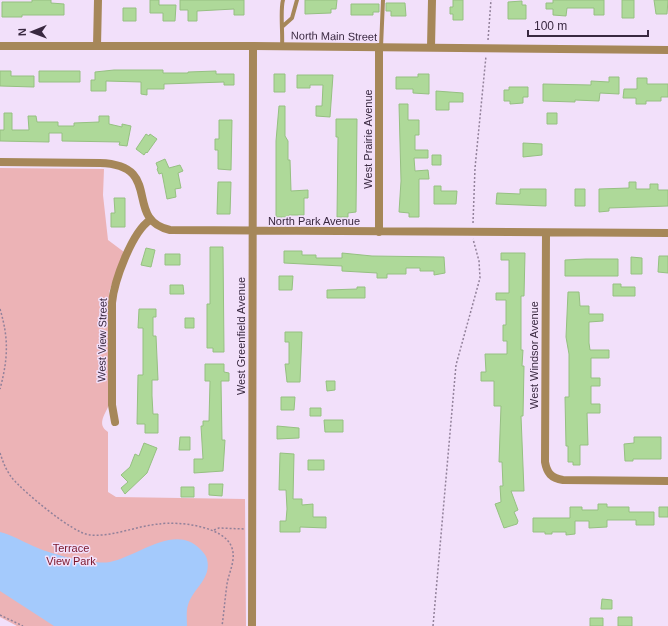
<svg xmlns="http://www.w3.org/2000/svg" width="668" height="626" viewBox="0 0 668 626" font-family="Arial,sans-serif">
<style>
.green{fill:#ecb3b6}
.water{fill:#a4cafc}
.building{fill:#aed999;stroke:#96c082}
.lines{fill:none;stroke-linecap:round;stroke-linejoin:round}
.path{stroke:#92819a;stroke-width:1.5;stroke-dasharray:2 2;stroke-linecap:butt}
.service{stroke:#a68759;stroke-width:4}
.minor{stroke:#a68759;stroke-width:8}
.tertiary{stroke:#a68759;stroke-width:8}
.labels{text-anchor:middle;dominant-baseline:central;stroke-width:3;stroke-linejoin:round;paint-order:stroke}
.street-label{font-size:11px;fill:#392840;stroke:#f2e0fa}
.park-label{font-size:11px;fill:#791529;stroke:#f2e0fa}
</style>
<rect width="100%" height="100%" fill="#f2e0fa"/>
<path class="green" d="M0,168L104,169L103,195L108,240L124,252L109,292L108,407C104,416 97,425 108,432V492L116,497L245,499L246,626H17L0,617Z"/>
<path class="water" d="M0,532C12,535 22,541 33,546C50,554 92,565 110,562C137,557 175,523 200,549C203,552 206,555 207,559C212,579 193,588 188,605C186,611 187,619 187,626H54L0,591Z"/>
<path class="building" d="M32,0H51V3L64,4V15H22V17H2V2H32Z
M150,0H159V5H176L175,21H163V13H150Z
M180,0H244V15H234V9L197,11V21H188V10H180Z
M305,0H337L336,9H331V13L305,14Z
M453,0H463V20H453V14H450V7H453Z
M553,0H604V15H594V8H567L566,16L553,15V9H546V3H553Z
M622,0H634V18H622Z
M654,0H668L667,14H656Z
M522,1V5H526V19H508V2Z
M386,3H405L406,16H391V11H386Z
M351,4H379V12H373V15H351Z
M123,8H136V21H123Z
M114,70H163V73H188V72L216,71V74H234V85H224V82L164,84V89H147V95L141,94V82L106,81V91H91V80H95V72Z
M0,71H11V76H34V87L0,86Z
M39,71H80V82H39Z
M274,74H285V92H274Z
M418,74H429V94L413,93V89H396V77H418Z
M297,75H333L330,117L316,116V106H322L323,85H310V88H297Z
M609,77H619V94L600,93L599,101L575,100V102L543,101V84L591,85V81L609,82Z
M637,78H647V84H668V97H661V101H646V104H636V98H623L624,89H637Z
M509,87H528V97H523V103L510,104V101H504V90H509Z
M436,91L463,93V102H449V110H436Z
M399,104H408V120H419V135H415V150H428V158H414L415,171L428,170L429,179H419V217H409V213L399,212L401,181Z
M279,106H285V136L288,141V160H290L291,191L308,190V198H304V215H289V217H276V141Z
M4,113H12V130H29L28,116H36L37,122H58V126H74V123L99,122V116H109V124L122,127V124L131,126L127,146L119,145L120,142L62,141V133H49V142L0,141V130H4Z
M547,113H557V124H547Z
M336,119H357L356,212L348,213V217H337L338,137H336Z
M219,120H232L231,170L218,169V150H215V139H219Z
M146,134L149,136L150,134L157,139L147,153L146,152L144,155L136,149Z
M523,143L542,144V155L523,157Z
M432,155H441V165H432Z
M165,159L169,168L180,165L183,171L178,173L181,188L175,189L176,197L167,199L162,173L159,174L157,169L158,168L156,163Z
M218,182H231L230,214H217Z
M629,182H636V189H650V184H658V190H668V206L609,208V211L599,212V189L629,188Z
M434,186H441V191H457L456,204H434Z
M520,189H546V206L496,204L497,193L520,194Z
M575,189H585V206H575Z
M114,198H125V227H111V213H115Z
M210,247H223L224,352H213V348H207V304H210Z
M146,248L155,250L151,267L141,265Z
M284,251H302V255H316V258H342V253L372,256L444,257L445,273L434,275V271H420V268H406V274H387V278H377V273L342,271V266L284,263Z
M501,253H525L524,296H521V350H523L522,366H524L523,416H521L524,491H511L518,510L514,512L518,521L517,524L504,528L495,504L501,502L500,486H503L502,462H499L501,406H494V381H481V372H486L485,354H507V341H503V325H506V300H496V293H509V260H501Z
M165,254H180V265H165Z
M659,256H668V273L658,272Z
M631,257L642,258V274H631Z
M586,259H618V276H565V260Z
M279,276H293L292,290H279Z
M613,284H621V287H635V296H613Z
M170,285H183L184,294H170Z
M357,287H365V298H327V290L357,289Z
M568,292H579L580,306H589V314H603V321L589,322V343L590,350H609V358H591V378H600V386H591V404H600V413H587L588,445H580V465H573V462H568V446H566L565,397H569V354L566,337Z
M139,309H156V317H153V336H156L158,380H152V396L153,414H158V433H145V424H137L138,375H143V328H138Z
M185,318H194V328H185Z
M285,332H302L300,382H287L285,364H289V342H285Z
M205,364H224V372L229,373V381H221L222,440H225L223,471L194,473V459H203L201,426H203V421H209L210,381H205Z
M326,381H335V390L327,391Z
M281,397H295L294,410H281Z
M310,408H321V416H310Z
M324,420H343V432H325Z
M277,426L299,428V438L277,439Z
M180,437H190V450H179Z
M634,437H661V459H633V461H625L624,444L634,443Z
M144,443L157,448L147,473L125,494L121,488L128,482L121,475L130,467L135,454L139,456Z
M280,453L294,454L293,499H302V505L313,504V517H326V528L300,527V532H280V521H286L287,509L286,490H279Z
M308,460H324V470H308Z
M209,484H223L222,496L209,495Z
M181,487H194V497H181Z
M598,504H607V507H629V512H654V525H636V520H607V527L589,528V521H575V534L566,535V532H552V534H545V532H533V518H570V507H582V510H598Z
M659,507H668V517H659Z
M602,599L612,600V609H601Z
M618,617H632V626H618Z
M590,618H603V626H590Z"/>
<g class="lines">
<path class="path" d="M488,40L491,0
M473,223L475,168L486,56
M0,309C9,339 8,359 0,389
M0,453C3,462 6,470 12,478C24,492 72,533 90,535C113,537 136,526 159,524C178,521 225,526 232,548C236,560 229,572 227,584C225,598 224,612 222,626
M214,530L219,528L245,529
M0,615L23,626
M433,626L456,365L480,278L479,261L473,239"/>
<path class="service" d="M283,26L292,18L297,0
M282,46C283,34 280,10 283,0
M381,47L383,0"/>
<path class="minor" d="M97,46L98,0
M431,47L432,0
M0,162L100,163C165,165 122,219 170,230L668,233
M379,232V47
M546,233L545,462C547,473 551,478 563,480L668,481
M115,422L112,405V303C114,281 132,232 150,220
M252,626L253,46"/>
<path class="tertiary" d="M0,46H253L668,50"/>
</g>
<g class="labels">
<g class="street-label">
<text transform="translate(334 36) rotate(1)">North Main Street</text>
<text transform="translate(368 139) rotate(-90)">West Prairie Avenue</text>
<text x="314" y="221">North Park Avenue</text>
<text transform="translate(241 336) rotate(-90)">West Greenfield Avenue</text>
<text transform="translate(102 340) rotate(-89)">West View Street</text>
<text transform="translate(534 355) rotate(-90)">West Windsor Avenue</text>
</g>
<g class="park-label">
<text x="71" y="548">Terrace<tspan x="71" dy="13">View Park</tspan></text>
</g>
</g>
<g transform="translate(32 32) rotate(269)" stroke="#f2e0fa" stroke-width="3" paint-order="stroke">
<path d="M0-3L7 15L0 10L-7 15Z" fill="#392840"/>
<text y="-6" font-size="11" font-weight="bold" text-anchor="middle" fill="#392840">N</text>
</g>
<path d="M528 30v6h120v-6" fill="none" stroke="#392840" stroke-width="2"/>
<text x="534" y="30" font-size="12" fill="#392840" stroke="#f2e0fa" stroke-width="3" paint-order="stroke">100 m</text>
</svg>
